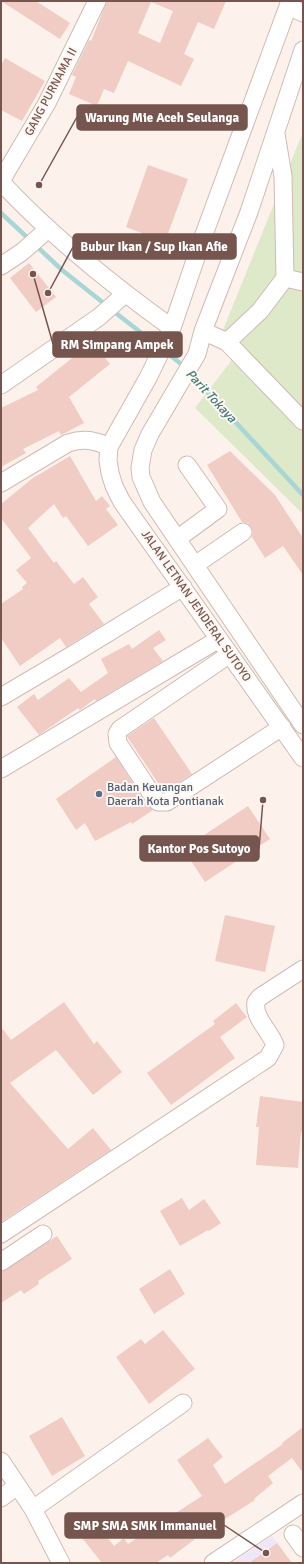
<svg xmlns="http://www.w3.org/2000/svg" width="304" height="1564" viewBox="0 0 304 1564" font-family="Signika,sans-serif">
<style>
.education{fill:#efe7f8}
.green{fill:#dde9c9}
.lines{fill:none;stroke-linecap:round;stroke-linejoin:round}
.stream{stroke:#a7d6d4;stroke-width:4.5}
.building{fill:#f0ccc4;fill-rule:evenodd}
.minor-casing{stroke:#d0bab3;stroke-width:19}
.minor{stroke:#fff;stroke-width:17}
.service-dot{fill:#5c6f8a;stroke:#fef7f2;stroke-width:1.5}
.labels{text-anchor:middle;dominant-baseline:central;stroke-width:4;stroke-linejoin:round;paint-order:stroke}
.street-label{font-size:12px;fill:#76554f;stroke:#fef7f2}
.service-label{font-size:12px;fill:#4e5e75;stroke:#fef7f2;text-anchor:start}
.water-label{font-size:13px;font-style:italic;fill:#427a78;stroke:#fef7f2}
.leader{fill:none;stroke:#76554f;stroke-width:1.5}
.callout-dot{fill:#76554f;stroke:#fef7f2;stroke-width:1.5}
.callout{fill:#76554f;stroke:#76554f;stroke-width:1.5}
.callout-label{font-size:13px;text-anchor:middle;font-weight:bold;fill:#fff}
</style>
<rect width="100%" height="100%" fill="#fcf2eb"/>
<path class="education" d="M272,1536L292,1563H232Z"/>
<path class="green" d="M303,132V514L195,408L231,361L223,330Z"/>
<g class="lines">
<path class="stream" d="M1,213L62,270L106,305
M112,310L185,367
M190,373L303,495"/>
</g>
<path class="building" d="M1,1H36L70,23L60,39Z
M107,1H226L214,29L198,22L184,54L194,59L181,86L128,61L114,93L104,89L97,106L69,94L76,77L72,75L89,40L91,41ZM151,2L173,11L160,43L138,33Z
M5,58L45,81L22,121L1,110V65Z
M148,165L188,179L165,242L126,227Z
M29,263L56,297L36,312L10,278Z
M92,342L110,364L69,397L84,423L61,435L59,431L23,449L26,453L1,467V408L38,390L36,387Z
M230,451L275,495L303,538V575L283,546L265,558L252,537L253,532L251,527L248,523L242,522L207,465Z
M70,456L96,501L102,496L110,506L106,509L118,525L88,546L66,516L63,518L54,504L28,528L54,563L56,561L74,584L83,577L98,597L89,604L104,624L66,647L60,638L20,666L1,638V604L23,589L22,587L27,583L16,570L31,558L1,518V504L33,478Z
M159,630L166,640L153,648L163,661L96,701L95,699L80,710L78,708L39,735L17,707L34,694L38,700L69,678L81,692L108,673L101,659L129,644L132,649Z
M154,718L192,774L164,792L128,738L127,736Z
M116,757L147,805L153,810L132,824L131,822L95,841L85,823L76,830L56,799Z
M248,806L270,839L205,882L183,849Z
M225,915L275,926L265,972L215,961Z
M64,1002L94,1044L97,1041L122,1072L93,1095L56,1050L10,1083L68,1149L93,1128L111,1150L1,1222V1027L11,1040Z
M236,1003L247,1017L220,1037L235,1058L171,1105L147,1073L215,1024L213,1021Z
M260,1096L303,1102V1133L301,1132L298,1168L256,1165L259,1127H256Z
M182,1198L189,1210L204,1199L221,1223L209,1231L208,1230L180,1246L160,1211Z
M57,1236L72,1259L38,1281L39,1284L24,1294L21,1290L1,1303V1273Z
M170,1269L185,1294L154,1314L139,1289Z
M163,1330L195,1369L149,1404L116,1357L141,1339L145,1344Z
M62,1417L85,1456L52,1476L29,1436Z
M303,1427V1473L292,1458L268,1476L273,1483L254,1499L255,1500L203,1533L170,1558L168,1555L156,1563H102L74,1528L90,1515L114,1546L124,1538L128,1544L202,1496L177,1460L208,1438L223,1457L213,1465L225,1484L283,1444L282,1443Z
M277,1543L292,1563H249Z"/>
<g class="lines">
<g class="minor-casing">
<path id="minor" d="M290,1L203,237L172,328L149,376L109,447L108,460L110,473L114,486L122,502L303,758
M288,6L303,13
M303,50L249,212L203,331L197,354L150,434L143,450L140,468L141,477L152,502L303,725
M276,134L283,176L285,278L303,282
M1,181L47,103L97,1
M1,182C52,237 111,284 172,328
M1,266L22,252L48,229
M203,331L227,342L303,421
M227,342L260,311L285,278
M1,385L99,317L125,294
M1,483L68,443C84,438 95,440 109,447
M177,539L218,509L187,465
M195,565L243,532
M230,654L120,729L117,734L118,743L155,799L158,802H167L282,727
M1,697L72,655L183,587
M1,769L219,639
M1,1234L268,1058L275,1045C270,1031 253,1017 256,1002L260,997L303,969
M1,1262L43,1234
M1,1461L33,1509L61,1563
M1,1498L17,1486
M33,1509L183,1403
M293,1534L303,1548
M213,1563L303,1503"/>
</g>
<use href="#minor" class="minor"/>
</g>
<circle class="service-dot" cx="99" cy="794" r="4"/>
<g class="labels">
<g class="street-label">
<text transform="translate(51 92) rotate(-62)">GANG PURNAMA II</text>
<text transform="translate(196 606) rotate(55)">JALAN LETNAN JENDERAL SUTOYO</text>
</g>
<g class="service-label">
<text x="107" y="787">Badan Keuangan<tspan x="107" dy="14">Daerah Kota Pontianak</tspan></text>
</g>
<g class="water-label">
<text transform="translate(211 396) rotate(47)">Parit Tokaya</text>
</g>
</g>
<path class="leader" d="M39 185L77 117M48 293L73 247M33 274L53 344M263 800L259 849M266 1553L224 1525"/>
<g class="callout-dot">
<circle cx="39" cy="185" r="4"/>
<circle cx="48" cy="293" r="4"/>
<circle cx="33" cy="274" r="4"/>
<circle cx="263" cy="800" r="4"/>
<circle cx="266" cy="1553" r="4"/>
</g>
<g class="callout">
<rect x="77" y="105" width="170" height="25" rx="4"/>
<rect x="73" y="234" width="163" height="25" rx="4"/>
<rect x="53" y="332" width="129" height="25" rx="4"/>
<rect x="140" y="836" width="119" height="25" rx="4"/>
<rect x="65" y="1513" width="159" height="25" rx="4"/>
</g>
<g class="callout-label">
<text x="162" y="122">Warung Mie Aceh Seulanga</text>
<text x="154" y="251">Bubur Ikan / Sup Ikan Afie</text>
<text x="117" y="349">RM Simpang Ampek</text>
<text x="199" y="853">Kantor Pos Sutoyo</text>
<text x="145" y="1530">SMP SMA SMK Immanuel</text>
</g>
<rect width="304" height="1564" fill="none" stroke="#76554f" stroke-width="4"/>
</svg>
